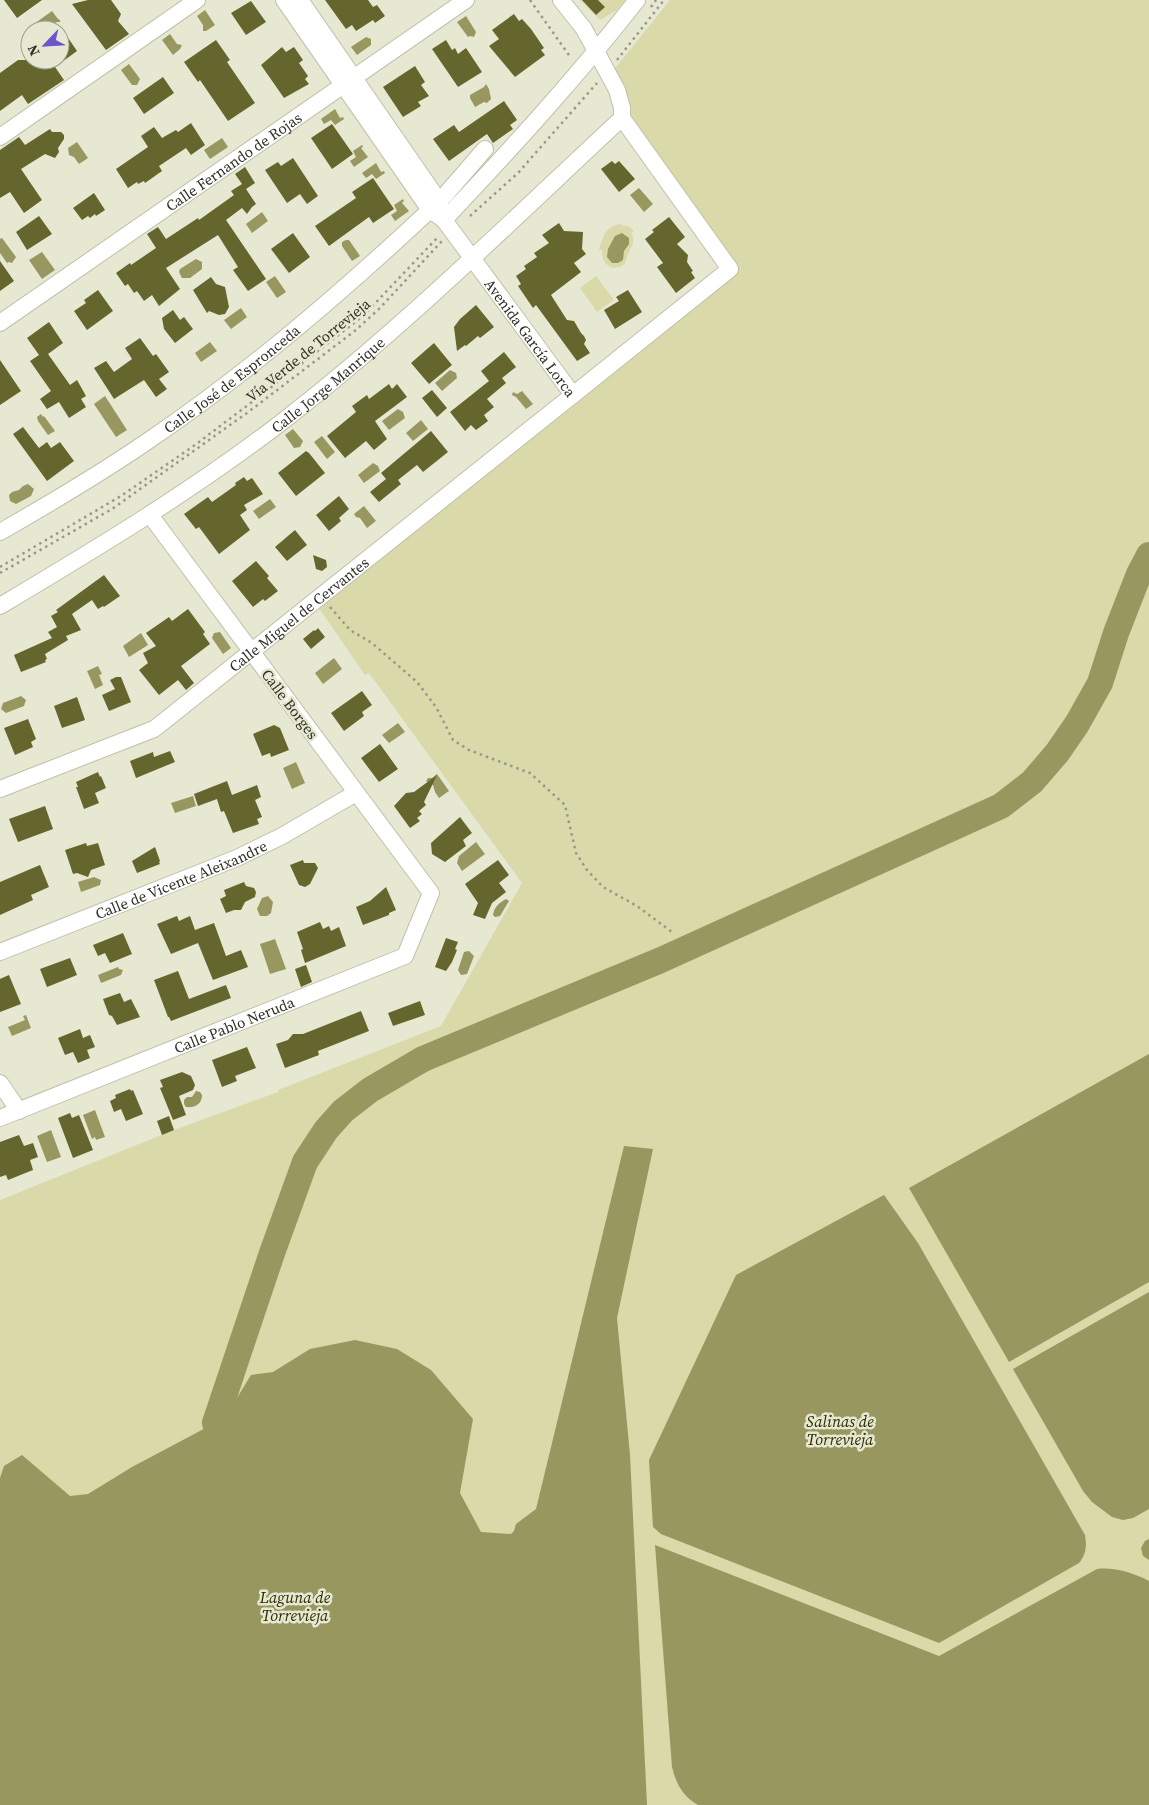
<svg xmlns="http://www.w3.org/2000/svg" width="1149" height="1805" viewBox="0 0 1149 1805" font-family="'Source Serif 4',serif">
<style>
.green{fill:#d9d9a9}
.water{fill:#97975f}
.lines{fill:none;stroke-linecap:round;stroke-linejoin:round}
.river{stroke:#97975f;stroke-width:26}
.building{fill:#65652e}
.minor-casing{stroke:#c0c0ab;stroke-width:18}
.path{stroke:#989989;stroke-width:2.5;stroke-dasharray:2.5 4;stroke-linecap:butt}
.minor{stroke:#fff;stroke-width:16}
.labels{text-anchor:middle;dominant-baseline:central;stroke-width:5;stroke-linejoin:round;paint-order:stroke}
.street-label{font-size:15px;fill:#303028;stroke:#e7e8d2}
.water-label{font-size:16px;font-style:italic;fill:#2d2c00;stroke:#e7e8d2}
</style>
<rect width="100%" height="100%" fill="#e7e8d2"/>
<path class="green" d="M580,0H625L617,10L600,20Z
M670,0H1149V1805H0V1200L174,1130L278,1092V1090L441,1026L522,883L369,673L365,675L319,608L738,271L636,127L612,72Z
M619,224L630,227L634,231L631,233C636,242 632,245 629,252C624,261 629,266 614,268C605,266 602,260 602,250H599C603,237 605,227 619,224Z
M596,276L614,300L597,312L580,288Z"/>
<path class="water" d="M205,10L215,25L206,31H203V25L197,16Z
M52,11L58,19L60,20V22C52,21 47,30 38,30L34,24Z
M466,16L476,32L474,37L470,36L468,37L457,22Z
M170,34L177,44L182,45L180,49L173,55L162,40Z
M366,37L371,39V45L357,55L351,47Z
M129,64L140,79L137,85H132L121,70Z
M486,84L489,89L491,99L487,103L484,102L475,107L470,98V95L484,87Z
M335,109L340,118L343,117L344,119L335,125L331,120L324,124L321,119Z
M222,138L228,147L210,159L204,150Z
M77,142L88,158L79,164L74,157L69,155L68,148Z
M362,145L363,147L361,148L368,157L354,167L350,161L356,157L353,151Z
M376,163L381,172L384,171L385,173L376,179L372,174L366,178L362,173Z
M639,188L653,204L644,212L630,195Z
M403,199L404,201L402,203L409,211L395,221L391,215L397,211L394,205Z
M262,212L268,221L252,233L246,224Z
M622,233L629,238V244L624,251L623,260L618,263H612L607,257L608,249L615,236Z
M2,238L16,257L12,263L9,262L7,263L0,253V239Z
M346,240H349L360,256L352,261L342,246V242Z
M42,252L55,270L42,279L29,260Z
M196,259L202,262V269L190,278H182L179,272L180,269Z
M275,276L286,292L277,298L266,282Z
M241,308L247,317L231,329L224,320Z
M210,342L217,351L201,362L195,353Z
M450,370L456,373L457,378L442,391L435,383Z
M522,391L533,404L526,409L516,397L512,395L513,392L517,394Z
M105,396L127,430L116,437L94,404Z
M398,409L403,412L405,418L389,430L382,421Z
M41,414L43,417L44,416L55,431L48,435L38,421L37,417Z
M421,420L428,429L413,441L406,433Z
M293,429L303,441L300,447L294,448L285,435Z
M322,436L335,452L327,459L314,442Z
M373,463L378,466L380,471L364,483L358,475Z
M28,484L34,489L31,496L16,504L10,501L9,495L12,492L19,490L23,486Z
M270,499L276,507L259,519L253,511Z
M364,506L376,521L367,528L360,518L356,517L354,514Z
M220,632L231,648L223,654L212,638L214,633Z
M141,633L148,645L129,657L123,646Z
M334,658L342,669L323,684L315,673Z
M98,666L102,674L99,675L103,685L95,689L87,671Z
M21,696L26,700L24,706L6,713L1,709L3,703Z
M398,723L405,732L389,743L382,735Z
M296,762L305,783L292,789L283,768Z
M437,774L449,791L439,798L435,792L433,785L426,781L428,778H432Z
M193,796L196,806L175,813L171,803Z
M476,842L485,854L462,871L457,863L459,856Z
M94,877L101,880L100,885L81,892L78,882Z
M268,896L273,902L271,913L267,916H260L257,909L262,898Z
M506,899L509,901L500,916L495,917L493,915C494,907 500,902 506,899Z
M275,939L286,969L270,974L260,944Z
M469,951L474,956L467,974L461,975L458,970L464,952Z
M118,967L119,969L123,970L121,975L101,983L98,975Z
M26,1015L31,1028L12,1036L8,1027L25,1020L23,1016Z
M1149,1054V1282L1009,1362L909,1188Z
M196,1091L200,1092L202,1095C202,1104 195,1108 186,1107L184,1104V1100L187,1097H192Z
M95,1110L105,1137L96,1140L95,1137L92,1139L83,1115Z
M51,1130L61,1157L47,1162L37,1136Z
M624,1146L653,1149L617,1318L630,1455L647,1805H0V1478L4,1466L22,1455L70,1496L88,1494L132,1467L215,1423L229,1411L251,1375L273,1372L310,1349L355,1340L397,1349L431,1370L473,1419L460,1493L481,1532L511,1534L514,1531L516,1524L536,1509Z
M884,1195L918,1243L1085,1535C1087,1546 1086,1555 1079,1563L939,1643L661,1534L653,1527L649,1460L736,1275Z
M1149,1292V1509L1133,1518L1123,1520L1112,1517L1092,1502L1083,1491L1013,1369Z
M1149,1539V1560L1143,1556L1141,1548L1145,1541Z
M655,1545L939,1656L1097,1569C1115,1567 1133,1573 1149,1581V1805H698C682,1796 676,1783 672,1767Z"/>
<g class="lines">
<path class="river" d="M215,1423L272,1253L305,1162L326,1130L343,1111L370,1090L423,1059L661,960L1001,806L1032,782L1057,753L1077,724L1100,683L1116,633L1139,574L1149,555"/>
</g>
<path class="building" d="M4,0H42L17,18Z
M88,0H111L121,14L118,21L129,34L106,50L72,4Z
M325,0H368L373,7L377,5L385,16L375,23L373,20L356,31L352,25L346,29Z
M582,0H598L605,7L596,15Z
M251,1L266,22L246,35L231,13Z
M514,14L519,21L522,19L531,29L544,48L541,50L545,55L515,77L489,46L499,39L492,30Z
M60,26L77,51L55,67L64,80L28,104L22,95L0,111V73L18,60H60Z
M216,40L230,60L227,62L255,103L228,121L200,80L198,82L184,62Z
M446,40L452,50L455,48L458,54L466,48L482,72L458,87L432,49Z
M282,47L286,52L294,47L303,60L299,63L308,76L305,79L309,84L284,98L261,65Z
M415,66L425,82L421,85L429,96L418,102L421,106L403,117L383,87Z
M163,77L174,93L144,114L133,98Z
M504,101L517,120L510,125L513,129L493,143L487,134L449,161L433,139L454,125L459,132Z
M191,123L205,145L191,155L186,148L159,166L162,171L145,183L144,181L138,184L137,182L128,188L116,169L148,147L141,136L154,127L162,138L176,130L178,132Z
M332,124L353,154L332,169L311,138Z
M50,129L52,132H61L64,135V139L58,148L59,152L55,158L45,154L21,169L42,200L24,213L10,192L0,198V150L19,137L25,145Z
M293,158L318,196L307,204L300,194L287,203L265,170L278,162L281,166Z
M612,161L615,164L619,161L635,179L619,192L601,169Z
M245,167L255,183L246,189L256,204L252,207L247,214L242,208L226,220L266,279L248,291L233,270L238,267L218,235L166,268L180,289L159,306L152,295L144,301L137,291L134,293L128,284L125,286L116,273L130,263L131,265L156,248L147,234L158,227L166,239L198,218L199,220L234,195L231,191L242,184L235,174Z
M373,178L394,209L373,223L369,217L329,246L315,226L356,198L352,192Z
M94,193L105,210L96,216L95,214L90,218L88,216L82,220L73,208Z
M39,216L52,234L27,250L16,232Z
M669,217L685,237L677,244L688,255L687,262L693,271L691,272L695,278L676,293L657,267L663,263L645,239L654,232L652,230Z
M559,223L564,231L583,232L582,249L586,254L574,263L581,272L551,295L567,320L574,321L581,333L584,336L586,340L584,344L590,353L577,361L536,305L533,308L518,286L521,284L516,276L526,269L524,266L537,257L534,253L549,243L542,235Z
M293,233L310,257L289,273L271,249Z
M0,261L14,281L0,291Z
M211,277L216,284L225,287L229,307L225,314L219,315L209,311L207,313L193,290Z
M98,290L113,311L87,330L74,311L86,303L84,300Z
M628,290L642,312L615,329L604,310L619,301L616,297Z
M476,305L494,327L480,338L478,336L466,346L465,345L457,351L454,327L460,319Z
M173,310L180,320L184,317L193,329L175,343L164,329L162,318Z
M49,322L63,343L48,354L70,385L77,380L86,396L81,399L86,407L69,418L59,402L47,409L40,399L51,391L30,361L39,355L27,338Z
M140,338L153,356L156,354L169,372L159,379L167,389L156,397L144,380L114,399L94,368L106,361L114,372L132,359L125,348Z
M434,343L452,365L429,384L411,363Z
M504,352L516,367L502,378L506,383L487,399L494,407L484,415L488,421L476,430L471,425L465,431L450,412L489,381L481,371Z
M0,360L21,391L0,405Z
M389,384L392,389L397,384L407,397L375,421L387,439L374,450L366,441L345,458L327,436L356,412L352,406L367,395L369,399Z
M432,390L447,408L437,417L422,398Z
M23,427L39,448L47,442L51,448L60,442L74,461L47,481L13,434Z
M431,431L448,452L423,472L417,465L398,480L401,484L379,502L370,492L386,479L381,473Z
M306,451L309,453L325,473L296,496L278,473Z
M244,477L247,481L252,478L263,494L244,505L247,510L240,515L250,530L219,554L199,527L196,529L184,514L208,497L212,502L236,485L235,483Z
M339,496L349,509L339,518L341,521L329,531L316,515Z
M295,530L307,545L287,561L275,547Z
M313,555L326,560L327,567L322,571L316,569Z
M256,561L269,576L267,578L278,591L265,601L263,599L253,607L232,581Z
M104,575L120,596L104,607L103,606L98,609L92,600L72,614L81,630L66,636L68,640L45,654L47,659L45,660L46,662L21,672L14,655L52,638L48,632L57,627L51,616L58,612L56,610Z
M188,609L205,632L203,634L210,644L181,666L194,683L186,690L178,680L159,695L139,670L148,663L143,653L156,646L146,633L169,617L172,621Z
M318,628L325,637L311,649L303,639L314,630L315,631Z
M116,677H121L131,702L109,711L102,695L115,689L110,680Z
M362,691L372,705L362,712L364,716L344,731L331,713Z
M77,697L85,720L62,728L54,706Z
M28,719L36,739L31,742L33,747L15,755L4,728Z
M274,725L280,728L289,750L271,757L270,753L262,756L253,734Z
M380,744L398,769L379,782L361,758Z
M170,751L175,762L136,778L130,761L153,752L154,757Z
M98,772L100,777L101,776L106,788L95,793L99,803L84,809L76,787H78L76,782Z
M437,775L424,802L426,805L419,811L422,814L417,818L420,821L410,828L394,806L406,793L414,792Z
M227,781L232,795L257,785L261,797L255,800L262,817L257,819L259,824L233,833L224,811L221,812L217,799L198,806L194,794Z
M45,806L53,829L18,842L9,819Z
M460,817L472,833L463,840L466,846L445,862L432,854L431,843Z
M86,843L87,846L98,843L105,865L91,870L88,877L77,873L73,874L65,850Z
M155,847L160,861L159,862L160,864L137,873L132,861Z
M303,860L304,863H315L318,868L310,884L305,887L299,885L290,865Z
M498,860L509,875L499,883L506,892L492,903L485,919L473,915L478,903L465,884Z
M40,865L49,887L31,895L33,900L0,915V882Z
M244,882L246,886L254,888L256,892L255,897L245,902L241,910H234L226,913L220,899L226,896L224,890Z
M386,887L396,910L389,913V915L363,925L356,907L370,901Z
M177,916L179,921L190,916L195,930L214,923L226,956L241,950L248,967L213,980L198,943L171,954L157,924Z
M320,922L323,929L329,926L331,931L339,927L346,946L305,963L301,950L303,949L297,932Z
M123,933L132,954L110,963L105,953L98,956L93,945Z
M446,938L458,942L455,949L457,950L452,962L446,971L435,967Z
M70,958L77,975L47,987L40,969Z
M306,965L312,982L301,987L295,969Z
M178,971L189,999L226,985L231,998L171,1021L169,1017H168L154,980Z
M9,975L21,1004L0,1012V979Z
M120,993L124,1002L131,999L140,1017L117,1025L112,1016L109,1015L103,999Z
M420,1001L425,1015L393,1026L388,1013Z
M361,1011L369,1031L318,1051L319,1055L285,1068L276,1044L288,1040L293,1034H303Z
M80,1029L83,1038L90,1035L95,1047L87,1050L90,1058L78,1063L73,1052L65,1055L58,1038Z
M247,1047L256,1068L235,1076L237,1081L222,1087L212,1060Z
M182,1072L191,1076L195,1085L193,1090L179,1096L186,1115L173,1120L160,1088L163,1087L160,1080Z
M130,1089L131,1091L133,1090L143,1114L126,1121L121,1109L114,1112L110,1101L116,1098L115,1095Z
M70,1113L72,1118L79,1115L93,1150L73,1158L58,1118Z
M169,1116L174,1130L162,1135L157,1121Z
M19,1135L24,1146L33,1143L38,1157L30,1160L33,1170L8,1180L6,1175L0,1177V1142Z"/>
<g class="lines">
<g class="minor-casing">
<g id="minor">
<path d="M284,0L430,210L446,194L485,149"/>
<path id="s1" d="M300,0L439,201L444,220L573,395L730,269L622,118V108L617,90L584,29L561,0"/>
<path d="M0,137L197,0"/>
<path id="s2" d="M0,323L466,0"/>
<path id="s3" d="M0,532C49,504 98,475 145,443C247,374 340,294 430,210L444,220C511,149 577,77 637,0"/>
<path id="s4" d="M0,606C94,550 187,494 274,428C397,334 508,224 622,118"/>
<path id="s5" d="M0,789L154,729L163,722L573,395"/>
<path id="s6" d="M0,952L237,858L282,836L356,793"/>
<path d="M0,1083L19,1111"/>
<path id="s7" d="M0,1118L405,956L431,893L150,515"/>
</g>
</g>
<path class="path" d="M530,0L571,58
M651,7L656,0
M617,60L664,0
M470,216L518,173L597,83
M0,567L121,496L195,445L252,402L363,316L438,237
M0,573L112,509L247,413L356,330L380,308L442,241
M330,607L350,630L372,643L417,682L436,707L453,740L469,750L530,773L565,805L576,853L587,870L603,887L637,906L672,932"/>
<use href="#minor" class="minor"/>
</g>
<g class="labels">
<g class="street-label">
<text stroke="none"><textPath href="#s2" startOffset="284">Calle Fernando de Rojas</textPath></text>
<text stroke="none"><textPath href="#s1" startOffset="410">Avenida García Lorca</textPath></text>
<text transform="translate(308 350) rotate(-39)">Vía Verde de Torrevieja</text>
<text stroke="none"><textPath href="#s3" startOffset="278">Calle José de Espronceda</textPath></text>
<text stroke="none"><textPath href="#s4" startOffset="396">Calle Jorge Manrique</textPath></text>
<text stroke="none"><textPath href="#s5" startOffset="350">Calle Miguel de Cervantes</textPath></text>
<text transform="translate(290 704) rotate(53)">Calle Borges</text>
<text stroke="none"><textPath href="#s6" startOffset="195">Calle de Vicente Aleixandre</textPath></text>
<text stroke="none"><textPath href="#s7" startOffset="252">Calle Pablo Neruda</textPath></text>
</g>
<g class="water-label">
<text x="840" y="1421">Salinas de<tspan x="840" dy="18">Torrevieja</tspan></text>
<text x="295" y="1597">Laguna de<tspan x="295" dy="18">Torrevieja</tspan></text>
</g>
</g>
<g transform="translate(45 45) rotate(245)"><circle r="24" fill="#e7e8d2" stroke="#9e9e8e"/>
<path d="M0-4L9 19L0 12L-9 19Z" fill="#6d53cc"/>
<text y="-8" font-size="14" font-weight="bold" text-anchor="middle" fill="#303028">N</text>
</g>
</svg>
